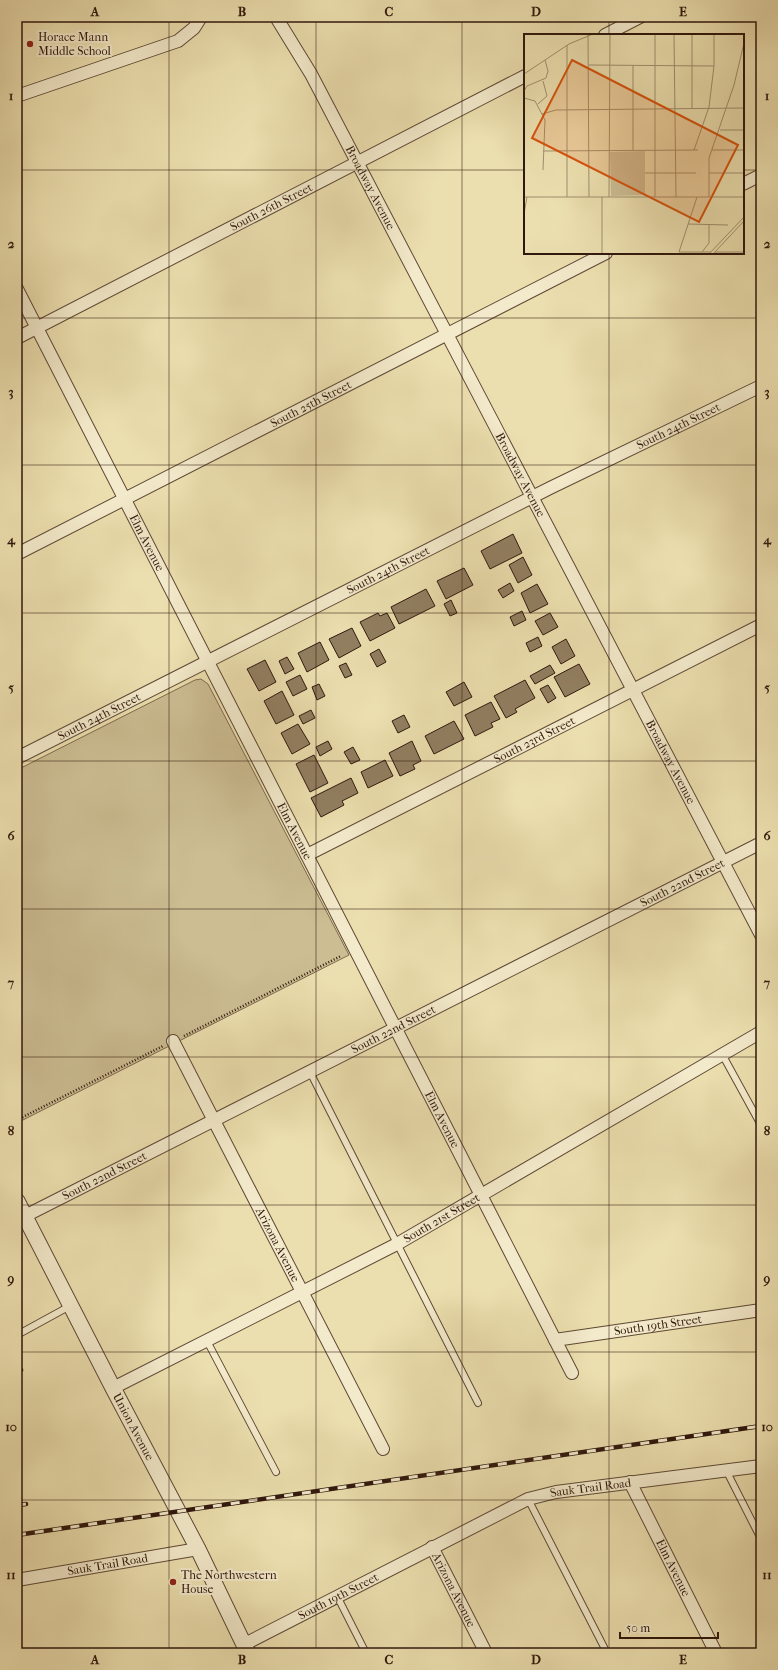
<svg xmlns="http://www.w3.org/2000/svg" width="778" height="1670" viewBox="0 0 778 1670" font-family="'IM FELL French Canon',serif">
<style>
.green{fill:#ccbd93;stroke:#7e6a50}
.building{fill:#917f61;stroke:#2f170c}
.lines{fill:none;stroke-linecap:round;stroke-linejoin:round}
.service-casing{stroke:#5e4935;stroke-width:8}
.minor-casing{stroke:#5e4935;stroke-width:14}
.tertiary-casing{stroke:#5e4935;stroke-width:17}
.path{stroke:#2f170c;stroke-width:2.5;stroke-dasharray:1 2;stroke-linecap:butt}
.service{stroke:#f3eacb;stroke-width:6}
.minor{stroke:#f3eacb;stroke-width:12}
.tertiary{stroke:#f3eacb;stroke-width:15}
.rail-casing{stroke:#2f170c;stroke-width:4.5}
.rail{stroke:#f3eacb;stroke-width:3;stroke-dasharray:9;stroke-linecap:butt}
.grid{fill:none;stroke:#2f170c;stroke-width:1;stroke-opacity:0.55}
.poi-dot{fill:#8f2418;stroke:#f3eacb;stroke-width:1.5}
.labels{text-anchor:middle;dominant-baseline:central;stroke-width:4;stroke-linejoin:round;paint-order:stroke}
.poi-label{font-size:12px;fill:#2f170c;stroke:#f3eacb;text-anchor:start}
.street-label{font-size:12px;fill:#2f170c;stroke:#f3eacb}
.inset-road{fill:none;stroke:#a08f6e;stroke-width:1}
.view{fill:#d6520c;fill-opacity:0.15;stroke:#d6520c;stroke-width:2}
.inset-edge{fill:none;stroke:#2f170c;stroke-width:2}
.neatline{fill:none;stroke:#2f170c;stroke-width:1.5}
.grid-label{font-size:13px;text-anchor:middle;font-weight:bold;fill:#2f170c}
</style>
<rect width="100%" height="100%" fill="#ecdfaf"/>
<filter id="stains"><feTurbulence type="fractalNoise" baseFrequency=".005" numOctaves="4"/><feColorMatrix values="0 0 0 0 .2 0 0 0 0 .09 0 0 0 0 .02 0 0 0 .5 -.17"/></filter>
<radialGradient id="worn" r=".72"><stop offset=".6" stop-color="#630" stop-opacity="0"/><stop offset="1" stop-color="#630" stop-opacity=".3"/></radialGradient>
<path class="green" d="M201,679L208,684L349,955L17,1123V770L195,680Z"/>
<path class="building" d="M513,534L522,553L490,569L481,551Z
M523,557L532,575L518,583L509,565Z
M464,568L473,585L446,599L437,581Z
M510,583L514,591L503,598L498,590Z
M537,584L548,604L530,613L521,593Z
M426,589L435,606L399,624L391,607Z
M451,600L457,613L450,616L444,604Z
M522,611L526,620L514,626L510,617Z
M378,613L380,616L387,613L395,628L370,641L360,622Z
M550,613L558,627L543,635L535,621Z
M352,628L361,646L339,658L329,639Z
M538,637L542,646L530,652L526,643Z
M566,639L575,656L561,664L552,647Z
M320,642L329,660L307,672L298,653Z
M379,649L386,662L377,667L370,654Z
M287,657L294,669L285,674L279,661Z
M265,660L276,682L259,691L247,669Z
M346,663L352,675L345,678L339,666Z
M579,664L590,684L565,697L554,677Z
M550,665L555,673L535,684L530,676Z
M300,675L307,689L293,696L286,682Z
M525,680L535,698L515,709L517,712L506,718L494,696Z
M464,682L472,697L454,706L446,692Z
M319,684L325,696L317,700L312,687Z
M548,685L556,698L548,703L540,689Z
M282,691L294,715L276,724L264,701Z
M491,702L500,719L491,723L493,727L475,736L465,715Z
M311,710L315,718L303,724L299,716Z
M404,715L410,727L398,733L392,721Z
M454,721L464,739L434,754L425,736Z
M298,724L310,744L292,754L281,733Z
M328,741L332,749L320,756L316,747Z
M412,741L421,761L413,765L415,769L400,776L389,753Z
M353,747L360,760L351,764L344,752Z
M314,755L328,783L310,792L296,764Z
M385,760L393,776L368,788L361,772Z
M351,778L358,793L342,801L344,805L321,817L311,798Z"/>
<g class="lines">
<g class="service-casing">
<path id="service" d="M722,1054L761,1125
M310,1072L478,1403
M17,1335L70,1306
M207,1341L276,1472
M726,1470L761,1539
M528,1499L607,1653
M337,1596L366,1653"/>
</g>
<g class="minor-casing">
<g id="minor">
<path id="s1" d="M276,17L311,74L761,935"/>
<path d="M605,35L640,17"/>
<path d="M17,96L178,41L194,28L201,17"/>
<path d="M743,184L761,175"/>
<path id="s2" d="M17,289L572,1373"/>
<path id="s3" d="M17,338L525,76"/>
<path id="s4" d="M17,554L606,253"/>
<path id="s5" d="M17,758L550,488L761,386"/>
<path id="s6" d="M307,855L761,625"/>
<path id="s7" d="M173,1041L383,1449"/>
<path id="s8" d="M25,1216L761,843"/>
<path id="s9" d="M555,1340L761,1310"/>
<path id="s10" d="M113,1388L397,1244L761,1032"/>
<path id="s11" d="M630,1482L716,1653"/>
<path id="s12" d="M432,1547L486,1653"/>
<path id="s13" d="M17,1580L198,1549"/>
<path id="s14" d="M243,1645L528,1499L556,1492L761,1466"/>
</g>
</g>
<g class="tertiary-casing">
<g id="tertiary">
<path id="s15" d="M17,1201L113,1388L198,1549L248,1653"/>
</g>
</g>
<path class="path" d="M184,1036L341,956
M17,1120L163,1046"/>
<use href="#service" class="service"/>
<use href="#minor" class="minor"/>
<use href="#tertiary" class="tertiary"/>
<g class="rail-casing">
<path id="rail" d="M17,1372L21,1370
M17,1505L26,1504
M17,1535L761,1426"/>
</g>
<use href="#rail" class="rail"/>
</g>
<path class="grid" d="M169,17V1653M316,17V1653M462,17V1653M609,17V35M17,170H525M743,170H761M609,253V1653M17,318H761M17,465H761M17,613H761M17,761H761M17,909H761M17,1057H761M17,1205H761M17,1352H761M17,1500H761"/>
<g class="poi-dot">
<circle cx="30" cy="44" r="4"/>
<circle cx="173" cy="1582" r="4"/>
</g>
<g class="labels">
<g class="poi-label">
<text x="38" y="37">Horace Mann<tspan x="38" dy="14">Middle School</tspan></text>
<text x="181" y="1575">The Northwestern<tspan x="181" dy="14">House</tspan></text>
</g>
<g class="street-label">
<text stroke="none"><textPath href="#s1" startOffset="195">Broadway Avenue</textPath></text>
<text stroke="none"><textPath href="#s3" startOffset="286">South 26th Street</textPath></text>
<text stroke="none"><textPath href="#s4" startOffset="330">South 25th Street</textPath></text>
<text stroke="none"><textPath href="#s5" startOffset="740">South 24th Street</textPath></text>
<text stroke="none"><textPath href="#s1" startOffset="519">Broadway Avenue</textPath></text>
<text stroke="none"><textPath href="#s2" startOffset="285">Elm Avenue</textPath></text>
<text stroke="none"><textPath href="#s5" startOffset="416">South 24th Street</textPath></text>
<text stroke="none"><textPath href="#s5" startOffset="92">South 24th Street</textPath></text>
<text stroke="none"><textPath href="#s6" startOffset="255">South 23rd Street</textPath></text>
<text stroke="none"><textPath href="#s1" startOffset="843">Broadway Avenue</textPath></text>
<text stroke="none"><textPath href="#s2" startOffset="609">Elm Avenue</textPath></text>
<text stroke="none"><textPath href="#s8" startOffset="737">South 22nd Street</textPath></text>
<text stroke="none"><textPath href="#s8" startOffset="413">South 22nd Street</textPath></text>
<text stroke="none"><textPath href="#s2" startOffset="933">Elm Avenue</textPath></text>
<text stroke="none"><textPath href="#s8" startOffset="89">South 22nd Street</textPath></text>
<text stroke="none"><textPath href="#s10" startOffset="370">South 21st Street</textPath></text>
<text stroke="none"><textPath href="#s7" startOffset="229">Arizona Avenue</textPath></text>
<text stroke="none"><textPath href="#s9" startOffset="104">South 19th Street</textPath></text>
<text stroke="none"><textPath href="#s15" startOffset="254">Union Avenue</textPath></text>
<text stroke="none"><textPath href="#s14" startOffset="384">Sauk Trail Road</textPath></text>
<text stroke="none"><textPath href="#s13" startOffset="92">Sauk Trail Road</textPath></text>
<text stroke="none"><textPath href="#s11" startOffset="96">Elm Avenue</textPath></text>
<text stroke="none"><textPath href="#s12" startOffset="48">Arizona Avenue</textPath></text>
<text stroke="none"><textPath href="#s14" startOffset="107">South 19th Street</textPath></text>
</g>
</g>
<g transform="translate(524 34)">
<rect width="220" height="220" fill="#ecdfaf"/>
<path d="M121,117V161L87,162L86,118Z" fill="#ccbd93"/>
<path class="inset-road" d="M64,0L65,163M131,0V163M150,0L152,163M168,0V75M43,11V163M65,31L190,32M0,40L45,10L69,0M0,57L3,52L22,44L24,37L21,26M0,64L11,67L21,86L19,136M14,70L23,62L19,47M18,80L32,76L220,74M196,96H220M109,116V31M170,116L185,73L190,32V0M188,116H220M19,117L174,116M121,139H172M185,139H220M0,163H220M85,163L86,0M173,163L155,218H187M185,163V124L210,51L220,9M0,180L3,163M164,190L204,191M178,218L185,209V190M191,218H220M78,220V163M185,220L220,183M189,220L220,187"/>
<path class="view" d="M48,26L214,111L175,188L8,104Z"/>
<rect width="220" height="220" class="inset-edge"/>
</g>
<rect width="778" height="1670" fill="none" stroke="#ecdfaf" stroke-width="44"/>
<path d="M620 1632v6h98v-6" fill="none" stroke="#2f170c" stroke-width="2"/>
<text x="626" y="1632" font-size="12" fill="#2f170c" stroke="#f3eacb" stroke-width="3" paint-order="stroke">50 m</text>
<rect x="22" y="22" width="734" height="1626" class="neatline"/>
<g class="grid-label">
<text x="95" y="16">A</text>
<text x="242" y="16">B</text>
<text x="389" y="16">C</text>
<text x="536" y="16">D</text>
<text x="683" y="16">E</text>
<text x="11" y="100">1</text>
<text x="767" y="100">1</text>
<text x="11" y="248">2</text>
<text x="767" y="248">2</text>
<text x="11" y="396">3</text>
<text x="767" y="396">3</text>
<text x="11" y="544">4</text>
<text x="767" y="544">4</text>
<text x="11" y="692">5</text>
<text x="767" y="692">5</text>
<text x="11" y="840">6</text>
<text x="767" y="840">6</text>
<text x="11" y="987">7</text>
<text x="767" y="987">7</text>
<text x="11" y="1135">8</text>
<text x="767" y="1135">8</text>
<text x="11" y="1283">9</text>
<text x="767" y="1283">9</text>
<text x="11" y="1431">10</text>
<text x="767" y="1431">10</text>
<text x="11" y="1579">11</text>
<text x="767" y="1579">11</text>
<text x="95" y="1664">A</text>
<text x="242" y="1664">B</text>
<text x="389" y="1664">C</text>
<text x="536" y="1664">D</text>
<text x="683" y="1664">E</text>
</g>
<rect width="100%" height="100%" filter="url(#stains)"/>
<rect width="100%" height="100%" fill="url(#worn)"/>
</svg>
